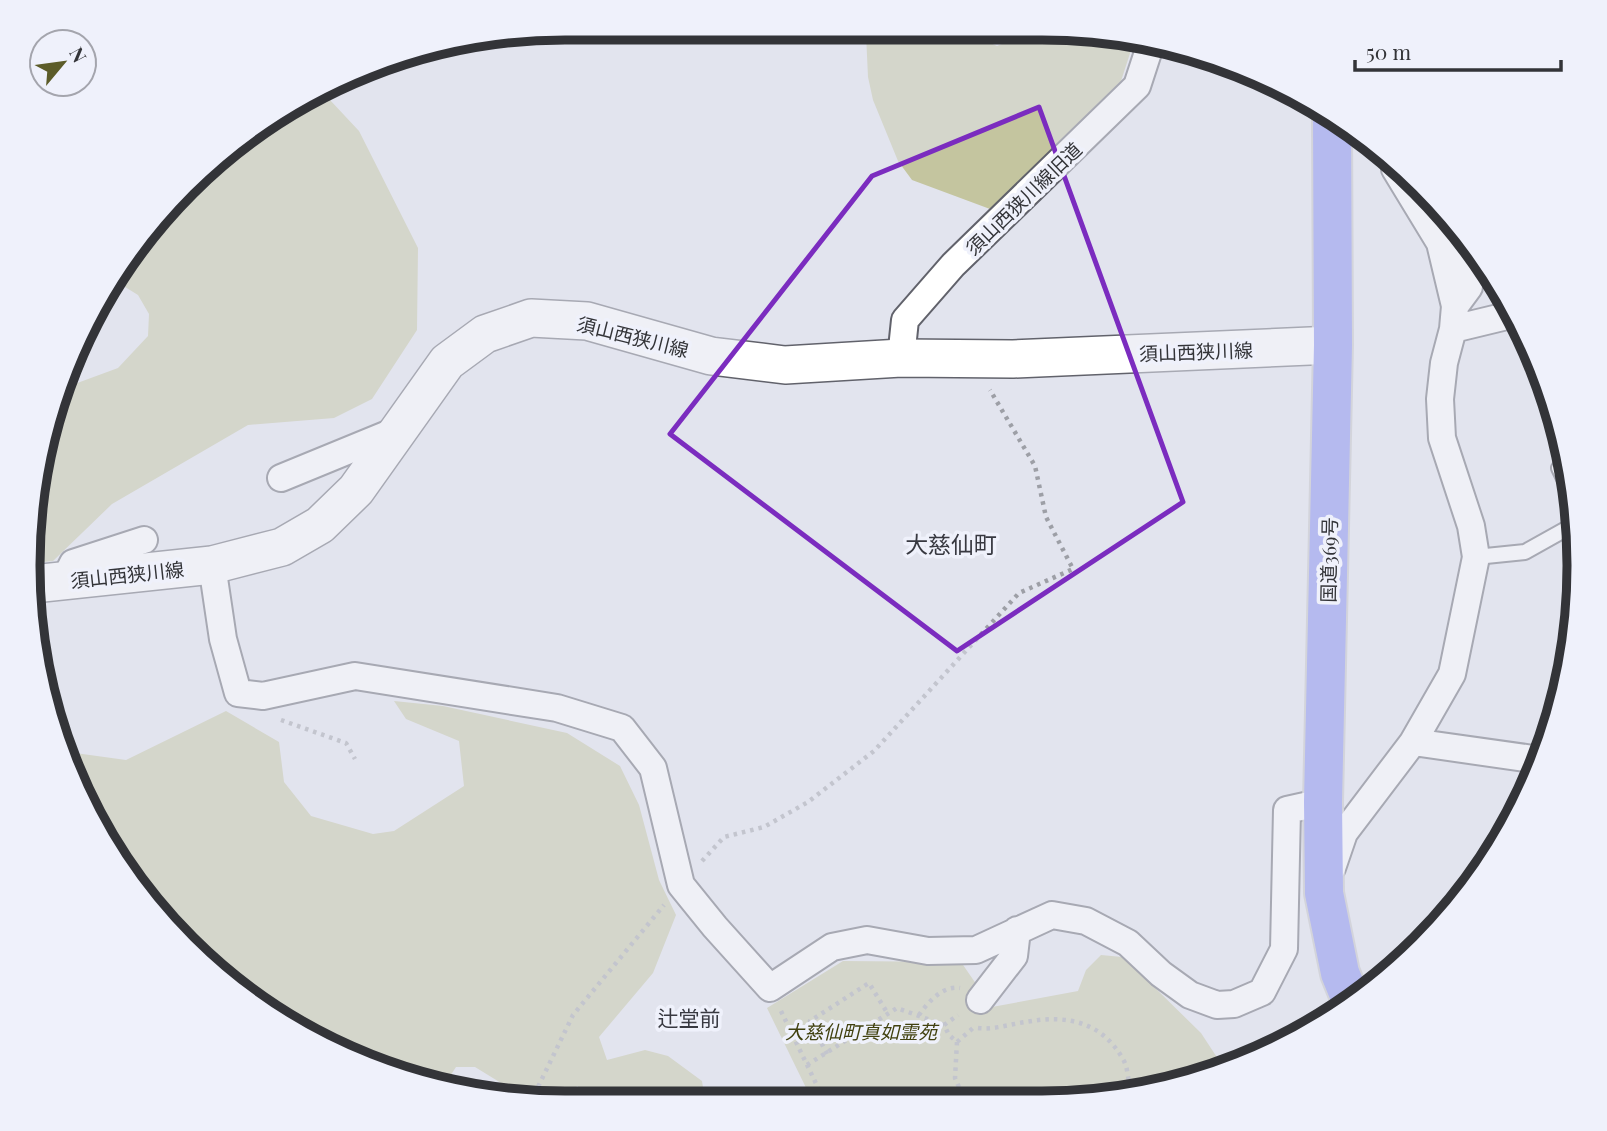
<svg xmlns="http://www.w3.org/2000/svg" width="1607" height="1131" viewBox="0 0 1607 1131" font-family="'Playfair Display','Noto Sans JP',serif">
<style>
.green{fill:#c4c59f}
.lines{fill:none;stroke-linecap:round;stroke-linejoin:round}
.lane-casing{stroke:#61626b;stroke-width:18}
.street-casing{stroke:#61626b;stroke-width:30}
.secondary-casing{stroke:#61626b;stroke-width:40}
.highway-casing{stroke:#c2c2c3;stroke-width:42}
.path{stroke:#9d9fa6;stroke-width:4.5;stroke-dasharray:3.5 5;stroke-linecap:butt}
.lane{stroke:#fff;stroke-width:14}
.street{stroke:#fff;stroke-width:26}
.secondary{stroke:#fff;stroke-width:37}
.highway{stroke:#7f87f0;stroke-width:38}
.marked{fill:none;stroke:#7b2cbf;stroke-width:5;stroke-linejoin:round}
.labels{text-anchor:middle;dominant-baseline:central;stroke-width:7;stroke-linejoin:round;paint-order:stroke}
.street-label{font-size:19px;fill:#333438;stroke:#eff1fb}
.park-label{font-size:19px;font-style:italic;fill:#41410f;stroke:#eff1fb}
.neighbourhood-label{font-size:21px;fill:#383941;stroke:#eff1fb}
.quarter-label{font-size:23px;fill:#383941;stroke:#eff1fb}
.rim{fill:none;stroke:#333438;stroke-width:9}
</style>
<rect width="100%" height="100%" fill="#e2e4ee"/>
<path class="green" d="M866,34L972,35L997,46L1022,36L1135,38L1121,81L990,209L912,180L898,161L873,100L868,77Z
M319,95L330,100L359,131L418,248L417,330L372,399L334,418L248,425L112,504L53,561L33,563V495L61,389L118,368L148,336L149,314L138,295L117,282L161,211L267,118Z
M394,701L443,706L567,733L620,766L639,805L659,880L676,915L653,973L599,1037L607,1060L645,1050L668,1056L702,1081L705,1101L577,1102L578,1086L551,1098L511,1089L475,1067H456L443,1087L427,1085L328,1048L239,992L162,920L83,803L68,752L126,760L226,711L279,742L284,782L311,816L373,834L394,831L464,786L459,741L406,719Z
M1101,955L1122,957L1147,980L1201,1033L1222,1065L1112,1098L812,1100L767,1008L843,961L961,962L992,1007L1078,991L1086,970Z"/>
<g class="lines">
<g class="lane-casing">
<path id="lane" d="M1559,468L1575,501
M1476,557L1525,552L1575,524"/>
</g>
<g class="street-casing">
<path id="street" d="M1455,306L1469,287L1464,237
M1453,329L1515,314
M901,358L905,320L953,265L1137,86L1152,40
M281,478L398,430
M212,565L223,639L238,693L263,696L355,676L557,708L622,728L653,768L681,885L715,927L770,988L832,947L867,940L928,951L976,950L1052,915L1086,921L1128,943L1161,974L1190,995L1217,1005L1234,1004L1262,992L1284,949L1287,810L1323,802
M64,581L73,563L144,540
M1413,742L1540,760
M1332,868L1344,833L1413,742L1452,674L1476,557L1471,526L1442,438L1440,399L1444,363L1453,329L1455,306L1440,243L1395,169
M980,1000L1014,956L1017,930"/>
</g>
<g class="secondary-casing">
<path id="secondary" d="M33,584L212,565L282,547L320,525L356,490L447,362L485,334L531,318L587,321L711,356L785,365L901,358L1013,359L1333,345"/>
</g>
<g class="highway-casing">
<path id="highway" d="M1332,118L1333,345L1323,802L1324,893L1340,973L1351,1000"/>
</g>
<path class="path" d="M281,720L346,743L355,759
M702,861L724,837L764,827L808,802L874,751L1019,593L1073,569L1046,517L1035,466L990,390
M781,1011L824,1100
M919,1015C928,1002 943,985 960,988
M944,1025L958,1015
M978,1028C994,1030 1010,1024 1026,1022C1067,1014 1103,1022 1124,1061C1128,1069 1128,1080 1130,1088
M957,1042L955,1078L964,1099
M827,1054L810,1021L869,983L888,1014
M807,1065L897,1008L944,1025L949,1035L957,1042L973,1028L972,1026
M516,1099L538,1087L573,1015L664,905"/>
<use href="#lane" class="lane"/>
<use href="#street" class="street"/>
<use href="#secondary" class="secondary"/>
<use href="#highway" class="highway"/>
</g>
<path d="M0 0H1607V1131H0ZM1039,107L1183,502L957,651L670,434L872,176Z" fill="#e2e4ee" fill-opacity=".55" fill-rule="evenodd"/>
<path class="marked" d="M1039,107L1183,502L957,651L670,434L872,176Z"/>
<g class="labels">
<g class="street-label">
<text transform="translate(1023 198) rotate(-44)">須山西狭川線旧道</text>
<text transform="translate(633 336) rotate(14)">須山西狭川線</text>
<text transform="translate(1196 351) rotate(-2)">須山西狭川線</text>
<text transform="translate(1328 560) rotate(-89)">国道369号</text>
<text transform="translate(127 574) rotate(-6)">須山西狭川線</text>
</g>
<g class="park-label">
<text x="861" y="1031">大慈仙町真如霊苑</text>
</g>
<g class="neighbourhood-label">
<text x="689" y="1017">辻堂前</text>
</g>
<g class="quarter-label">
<text x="951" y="543">大慈仙町</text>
</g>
</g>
<path d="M0 0H1607V1131H0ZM565 40H1042A525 525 0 0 1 1567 565V566A525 525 0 0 1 1042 1091H565A525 525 0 0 1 40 566V565A525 525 0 0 1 565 40Z" fill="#eff1fb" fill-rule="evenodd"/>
<path class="rim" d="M565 40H1042A525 525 0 0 1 1567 565V566A525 525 0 0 1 1042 1091H565A525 525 0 0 1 40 566V565A525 525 0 0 1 565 40Z"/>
<g transform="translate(63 63) rotate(61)"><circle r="33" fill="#eff1fb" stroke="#a4a5ad" stroke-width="2"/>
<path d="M0-5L12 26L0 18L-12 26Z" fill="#5c5c29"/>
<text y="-10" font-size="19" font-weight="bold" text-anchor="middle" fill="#333438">N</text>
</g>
<path d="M1355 60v10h206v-10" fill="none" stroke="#333438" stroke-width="3.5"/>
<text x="1366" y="60" font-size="21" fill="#333438" stroke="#eff1fb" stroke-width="5" paint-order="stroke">50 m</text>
</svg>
